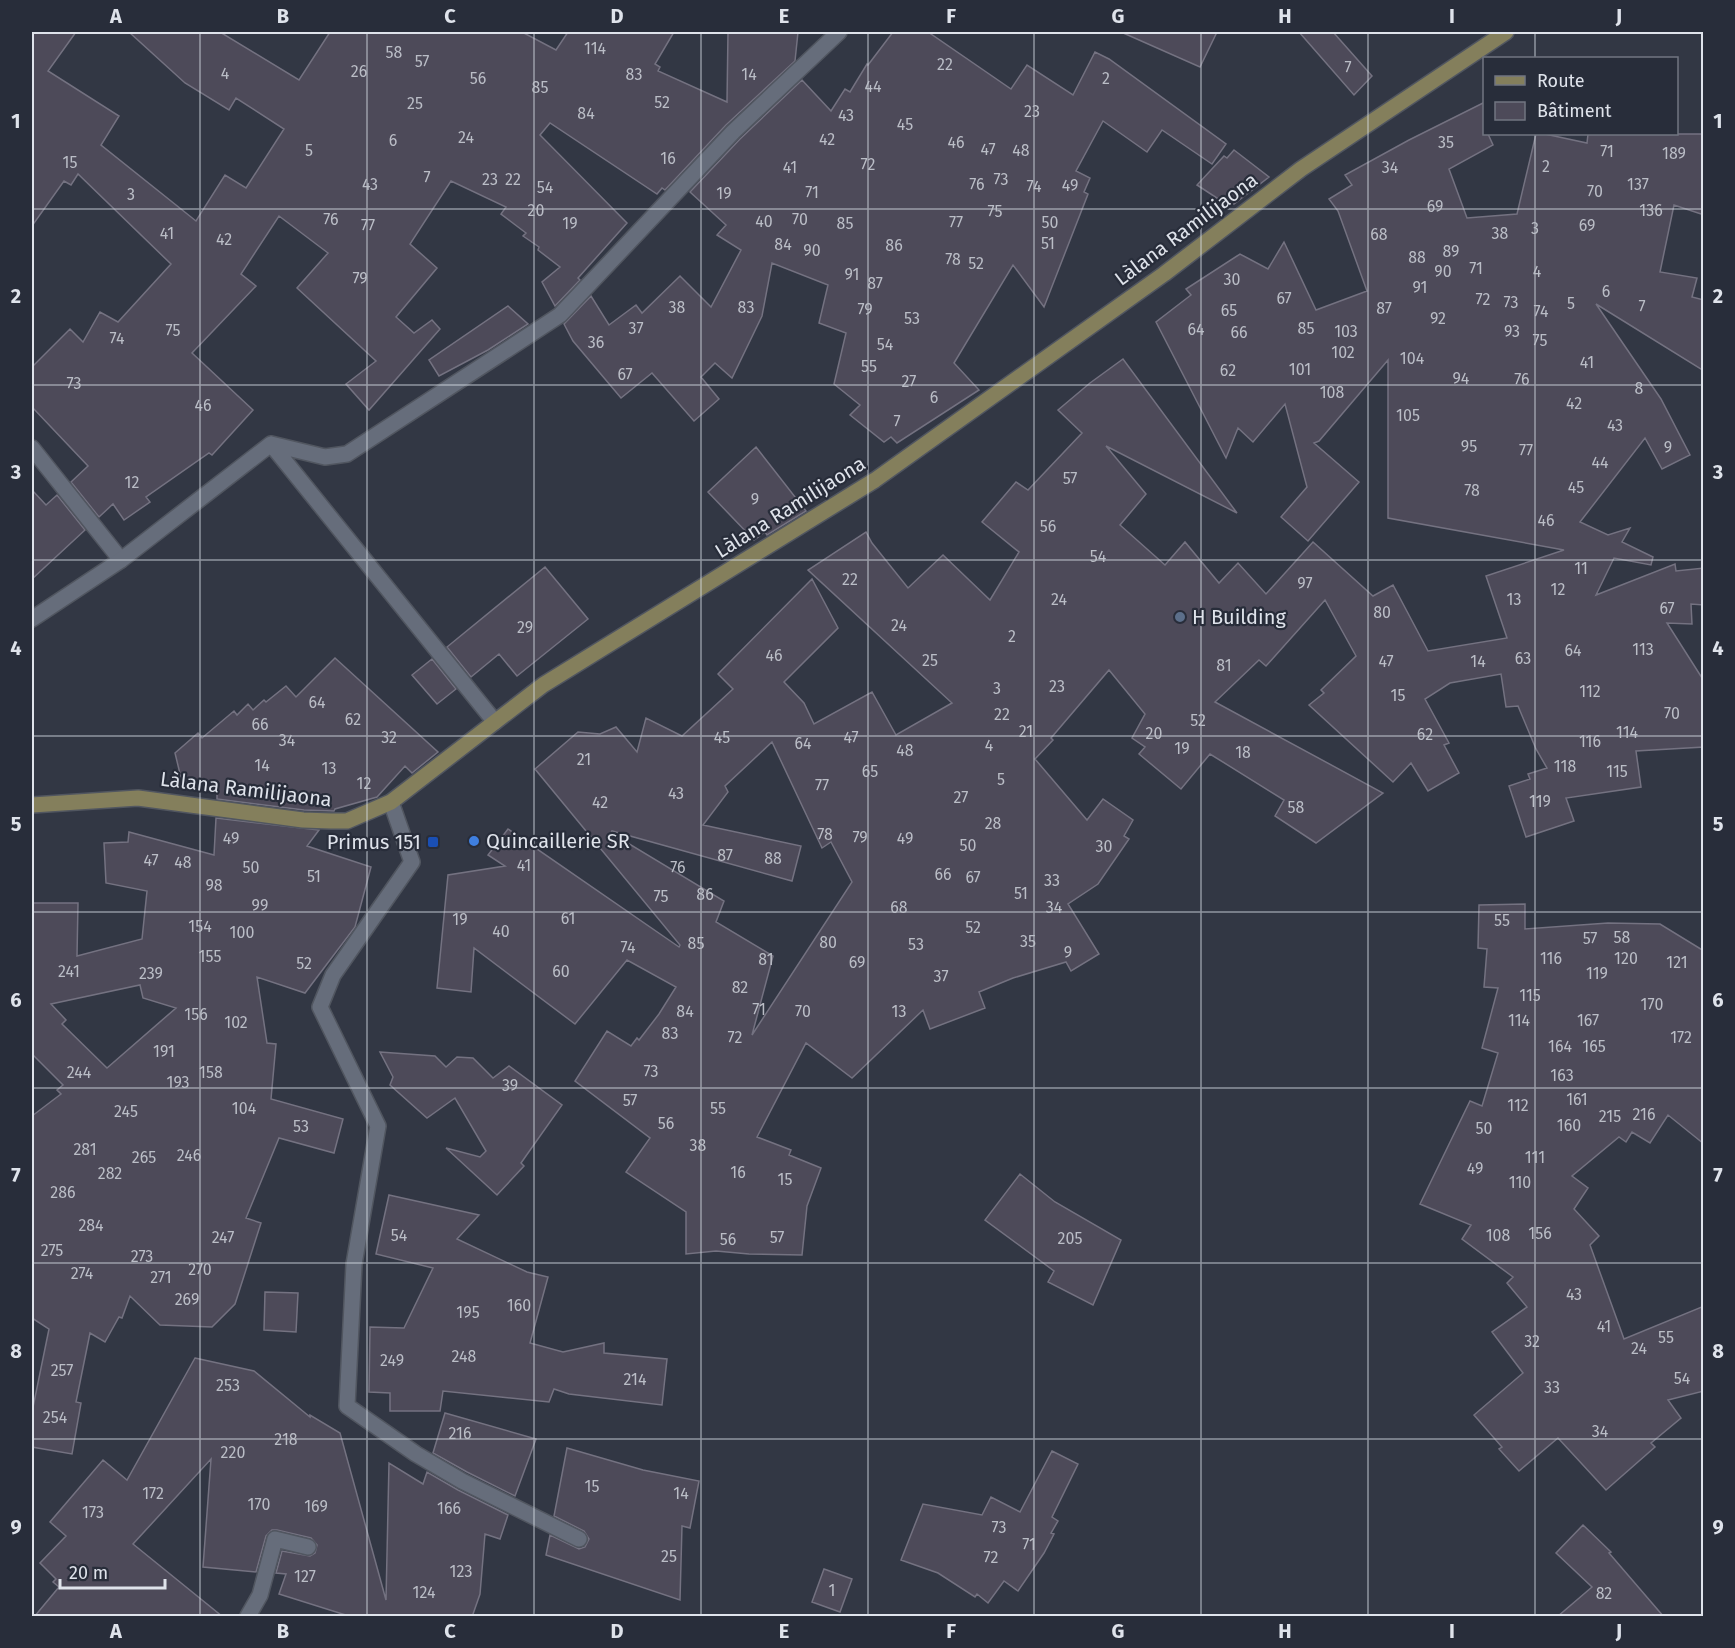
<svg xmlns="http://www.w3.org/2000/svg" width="1735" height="1648" font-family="'Fira Sans',sans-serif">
  <rect width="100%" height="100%" fill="#323744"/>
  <!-- building -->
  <path fill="#4d4a59" stroke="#747281" stroke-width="1.5" fill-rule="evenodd" d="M32,32H76L48,71L119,116L101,145L196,221L225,175L246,188L284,129L236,98L229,110L185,83L129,32H220L299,80L330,32H522L556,50L568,32H674L655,64L660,67L658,71L727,102L728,32H798L795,61L726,125L665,190L662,188L657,194L550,123L540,135L627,223L578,278L580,280L555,306L542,282L560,267L538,250L539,247L523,236L526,233L501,214L506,207L451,181L410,244L437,268L396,317L414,333L432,320L440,329L369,410L346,384L376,361L297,288L328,253L279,216L241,274L256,286L192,353L253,410L212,455L209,453L146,497L150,502L124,520L113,504L99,517L71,482L88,466L32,407V367L70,329L83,342L100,312L118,322L171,264L78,174L71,185L64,181L32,226Z
    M893,32H928L1011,89L1027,65L1073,95L1095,52L1109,59L1226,144L1212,164L1162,130L1147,152L1103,121L1076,171L1090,178L1084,192L1088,194L1044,307L1013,265L954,363L979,390L897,443L891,437L884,442L850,415L860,405L834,384L846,333L819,323L828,285L772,263L762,316L732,378L715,363L701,377L719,399L694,421L652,373L621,398L573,341L564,324L591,296L609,325L636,305L642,313L680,276L711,307L741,250L717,235L726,225L690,192L740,139L802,80L831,111L845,89L850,92L867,64L868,65Z
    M1121,32H1217L1200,67Z
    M1299,32H1333L1372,76L1354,95Z
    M1485,102V134H1488L1493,145L1449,169L1467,218L1517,214L1536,134H1545L1587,143L1588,134H1704V215L1674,205L1660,272L1697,278L1692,297L1704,300V371L1596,304L1661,399L1690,455L1662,469L1645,438L1580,522L1608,535L1630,528L1622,542L1653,557L1651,565L1614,558L1596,595L1675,564L1676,571L1704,568V605L1691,604L1692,624L1667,623L1704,681V747L1636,751L1641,787L1566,798L1574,821L1526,837L1509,786L1530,779L1528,774L1547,768L1536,749L1518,706L1506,707L1501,674L1450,683L1425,699L1449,743L1444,745L1459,773L1428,791L1411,763L1393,782L1309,705L1324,693L1321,690L1356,656L1325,600L1266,666L1259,660L1215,702L1383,793L1316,843L1275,816L1284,800L1210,754L1181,789L1139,754L1145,747L1132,738L1145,714L1109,670L1051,738L1053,740L1035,759L1087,820L1103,799L1133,820L1124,836L1129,839L1098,884L1068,904L1099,954L1071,971L1066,962L1013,978L979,992L985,1008L930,1029L923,1010L852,1078L806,1043L757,1137L791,1150L789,1155L821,1168L807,1206L802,1255L749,1254L716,1251L686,1254V1212L626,1172L650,1138L575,1081L607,1031L631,1046L637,1038L639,1040L659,1014L676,987L627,960L575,1024L474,948L471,992L437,988L448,875L505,866L488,855L508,829L679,947L680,945L535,769L578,732L600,734L616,727L637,752L646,718L682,736L733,689L718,674L812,579L838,628L784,682L804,703L814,724L872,692L896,735L952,703L808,570L866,532L872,543L908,588L943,555L990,600L1019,552L982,522L1016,482L1028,490L1082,433L1058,410L1090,383L1123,359L1237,513L1106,446L1146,494L1120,525L1165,565L1185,542L1219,583L1238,563L1266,594L1313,542L1373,596L1393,585L1428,651L1507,638L1486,576L1564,550L1388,518V360L1319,441L1314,443L1359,482L1308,541L1281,517L1307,487L1285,404L1253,442L1238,428L1226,458L1156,322L1191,295L1186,289L1240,254L1268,269L1284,242L1316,310L1367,291L1338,211L1329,199L1352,185L1345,175L1409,140ZM772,742L822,848L831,842L852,882L752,1035L773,956L716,922L724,901L611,833L612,831L792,881L801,846L703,825L728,792L725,786Z
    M1234,150L1269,177L1234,204H1226L1197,185L1224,156L1227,158Z
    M508,306L528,324L488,350L439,376L429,360Z
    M756,447L806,511L767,535L765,532L754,540L708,492Z
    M32,490L46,505L57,495L85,530L32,579Z
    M545,567L588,619L517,676L499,654L471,677L447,647Z
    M335,658L438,752L412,773L405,766L377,797L335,809L334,811L304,810L217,799V787L182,782L175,753L198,733L202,738L234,711L237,715L248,704L253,710L264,700L266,702L286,686L296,697Z
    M432,659L456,689L437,704L412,675Z
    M216,818L319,830L307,846L371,867L355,927L305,993L257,977L267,1043L276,1044L271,1099L343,1119L334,1153L279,1138L246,1218L261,1223L235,1304L212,1327L160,1325L130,1296L122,1318L119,1317L105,1342L90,1333L76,1402L81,1403L72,1454L32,1447V1412L49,1329L32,1318V1116L61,1094L57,1090L63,1085L32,1054V903H78L77,956L142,939L147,891L106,883L104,843L128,842L129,832L214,855ZM140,985L143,998L176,1008L107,1068L62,1024L66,1020L51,1004Z
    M1525,904V929L1608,923L1660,924L1704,951V1144L1668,1115L1650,1143L1632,1132L1626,1142L1619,1137L1572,1176L1588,1188L1574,1209L1599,1236L1590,1245L1624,1339L1704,1306V1391L1668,1400L1681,1418L1651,1443L1655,1447L1606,1490L1558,1438L1519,1471L1499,1449L1502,1447L1474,1415L1523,1373L1492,1332L1527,1307L1507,1283L1513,1277L1462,1239L1471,1225L1420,1204L1470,1101L1482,1106L1498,1053L1482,1048L1498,988L1484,987L1487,949L1478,948L1479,905Z
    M380,1052L435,1056L446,1067L457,1057L473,1058L493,1078L509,1066L562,1105L521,1163L524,1166L497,1195L446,1148L480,1157L486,1151L455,1098L427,1118L390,1085L393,1077Z
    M1020,1174L1055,1202L1121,1240L1093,1305L1048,1282L1054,1271L985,1220Z
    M389,1195L479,1215L457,1239L527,1272L548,1277L530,1343L563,1352L604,1343V1353L667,1359L662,1405L569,1394L554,1389L549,1402L443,1391L440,1411H390V1393L369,1392L370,1327L404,1328L433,1268L376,1254Z
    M265,1292L298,1293L296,1332L264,1330Z
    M195,1358L254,1371L310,1417V1415L340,1433L386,1600L389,1463L423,1484L427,1472L458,1490L508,1515L500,1539L485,1534L480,1594L472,1617H352L279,1594L286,1574L276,1573L282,1551L310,1556L315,1553L317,1545L311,1538L277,1530H272L266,1536L256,1572L203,1567L211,1459L133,1544L223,1617H34L59,1587L53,1582L56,1579L40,1563L66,1536L50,1522L103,1460L127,1480Z
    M445,1413L536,1439L515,1496L467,1472L433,1453Z
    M567,1448L643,1470L699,1481L690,1528L682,1526L680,1600L546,1555L550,1535L579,1549L585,1547L589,1539L584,1531L554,1516Z
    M1052,1451L1078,1464L1052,1517L1058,1521L1051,1533L1054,1534L1044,1553L1018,1591L1004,1581L988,1603L977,1594L975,1597L938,1573L901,1560L923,1504L982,1515L991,1497L1020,1512Z
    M1583,1525L1611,1552L1609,1553L1664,1617H1557L1592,1587L1556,1553Z
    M824,1569L852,1579L840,1612L812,1602Z"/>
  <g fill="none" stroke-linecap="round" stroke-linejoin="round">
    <defs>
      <path id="lane" d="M32,448L121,560
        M248,1616L260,1595L275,1539L308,1547"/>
      <path id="street" d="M271,444L495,722
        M32,619L121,560L271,444L325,457L347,454L560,315L733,132L839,32
        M391,802L412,862L333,975L320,1007L378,1126L354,1264L347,1406L416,1454L462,1481L579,1539"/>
      <path id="secondary" d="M32,805L138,798L303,820L331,821H347L391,802L543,685L875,480L1164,274L1301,169L1506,32"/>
    </defs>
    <!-- lane casing -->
    <use href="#lane" stroke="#515660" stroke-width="18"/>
    <!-- street casing -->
    <use href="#street" stroke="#515660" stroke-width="18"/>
    <!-- secondary casing -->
    <use href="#secondary" stroke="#515660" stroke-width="18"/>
    <!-- lane -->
    <use href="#lane" stroke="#666d7b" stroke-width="15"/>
    <!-- street -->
    <use href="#street" stroke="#666d7b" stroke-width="15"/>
    <!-- secondary -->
    <use href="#secondary" stroke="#847f5c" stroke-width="15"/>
  </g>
  <!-- grid -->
  <path fill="none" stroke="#dfe3eb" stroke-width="1.5" stroke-opacity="0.55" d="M200,32V1616M367,32V1616M534,32V1616M701,32V1616M868,32V1616M1034,32V1616M1201,32V1616M1368,32V1616M1535,32V58M1535,134V1616M32,209H1704M32,385H1704M32,560H1704M32,736H1704M32,912H1704M32,1088H1704M32,1263H1704M32,1439H1704"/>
  <!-- markers -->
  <circle fill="#5c6f8a" stroke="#282d3a" stroke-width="2" cx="1180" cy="617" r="6"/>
  <circle fill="#3f7fe0" stroke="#282d3a" stroke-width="2" cx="474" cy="841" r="6"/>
  <rect fill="#1a4fb4" stroke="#282d3a" stroke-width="2" x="427" y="836" width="12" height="12" rx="3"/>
  <g text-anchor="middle" stroke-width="4.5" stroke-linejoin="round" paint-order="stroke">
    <!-- number labels -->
    <g font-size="16" fill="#babdc6">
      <text x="595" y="54">114</text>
      <text x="394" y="58">58</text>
      <text x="422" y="67">57</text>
      <text x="945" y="70">22</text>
      <text x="1348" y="73">7</text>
      <text x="359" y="77">26</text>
      <text x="225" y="79">4</text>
      <text x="634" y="80">83</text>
      <text x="749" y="80">14</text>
      <text x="478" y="84">56</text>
      <text x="1106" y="84">2</text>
      <text x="873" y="92">44</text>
      <text x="540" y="93">85</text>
      <text x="662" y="108">52</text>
      <text x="415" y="109">25</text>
      <text x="1032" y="117">23</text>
      <text x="586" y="119">84</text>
      <text x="846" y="121">43</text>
      <text x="905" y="130">45</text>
      <text x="466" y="143">24</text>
      <text x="827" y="145">42</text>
      <text x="393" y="146">6</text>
      <text x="956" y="148">46</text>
      <text x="1446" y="148">35</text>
      <text x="988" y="155">47</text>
      <text x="309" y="156">5</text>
      <text x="1021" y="156">48</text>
      <text x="1607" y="157">71</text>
      <text x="1674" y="159">189</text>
      <text x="668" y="164">16</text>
      <text x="70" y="168">15</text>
      <text x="868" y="170">72</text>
      <text x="1546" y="172">2</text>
      <text x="790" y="173">41</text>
      <text x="1390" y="173">34</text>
      <text x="427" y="183">7</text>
      <text x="490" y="185">23</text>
      <text x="513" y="185">22</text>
      <text x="1001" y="185">73</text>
      <text x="370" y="190">43</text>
      <text x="977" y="190">76</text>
      <text x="1638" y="190">137</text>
      <text x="1070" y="191">49</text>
      <text x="1034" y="192">74</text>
      <text x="545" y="193">54</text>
      <text x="1595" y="197">70</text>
      <text x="812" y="198">71</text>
      <text x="724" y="199">19</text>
      <text x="131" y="200">3</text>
      <text x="1435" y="212">69</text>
      <text x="536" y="216">20</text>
      <text x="1651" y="216">136</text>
      <text x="995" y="217">75</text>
      <text x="331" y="225">76</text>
      <text x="800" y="225">70</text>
      <text x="764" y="227">40</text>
      <text x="956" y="228">77</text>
      <text x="1050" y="228">50</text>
      <text x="570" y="229">19</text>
      <text x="845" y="229">85</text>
      <text x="368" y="231">77</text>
      <text x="1587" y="231">69</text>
      <text x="1535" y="234">3</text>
      <text x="167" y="239">41</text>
      <text x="1500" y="239">38</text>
      <text x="1379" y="240">68</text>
      <text x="224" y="245">42</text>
      <text x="1048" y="249">51</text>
      <text x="783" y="250">84</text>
      <text x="894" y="251">86</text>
      <text x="812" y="256">90</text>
      <text x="1451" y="257">89</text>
      <text x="1417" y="263">88</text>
      <text x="953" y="265">78</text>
      <text x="976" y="269">52</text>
      <text x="1476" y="274">71</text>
      <text x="1443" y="277">90</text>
      <text x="1537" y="277">4</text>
      <text x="852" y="280">91</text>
      <text x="360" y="284">79</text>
      <text x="1232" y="285">30</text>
      <text x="875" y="289">87</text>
      <text x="1420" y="293">91</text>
      <text x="1606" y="297">6</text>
      <text x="1284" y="304">67</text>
      <text x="1483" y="305">72</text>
      <text x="1511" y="308">73</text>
      <text x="1571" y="309">5</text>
      <text x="1642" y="312">7</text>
      <text x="677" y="313">38</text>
      <text x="746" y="313">83</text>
      <text x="1384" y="314">87</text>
      <text x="865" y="315">79</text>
      <text x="1229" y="316">65</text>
      <text x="1541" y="317">74</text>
      <text x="912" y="324">53</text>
      <text x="1438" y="324">92</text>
      <text x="636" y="334">37</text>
      <text x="1306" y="334">85</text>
      <text x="1196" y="335">64</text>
      <text x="173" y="336">75</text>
      <text x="1346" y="337">103</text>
      <text x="1512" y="337">93</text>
      <text x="1239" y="338">66</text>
      <text x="117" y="344">74</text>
      <text x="1540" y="346">75</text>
      <text x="596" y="348">36</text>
      <text x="885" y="350">54</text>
      <text x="1343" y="358">102</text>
      <text x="1412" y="364">104</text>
      <text x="1587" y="368">41</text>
      <text x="869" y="372">55</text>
      <text x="1300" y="375">101</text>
      <text x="1228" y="376">62</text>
      <text x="625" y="380">67</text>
      <text x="1461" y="384">94</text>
      <text x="1522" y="385">76</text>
      <text x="909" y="387">27</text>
      <text x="74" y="389">73</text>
      <text x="1639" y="394">8</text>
      <text x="1332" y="398">108</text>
      <text x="934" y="403">6</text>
      <text x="1574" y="409">42</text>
      <text x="203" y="411">46</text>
      <text x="1408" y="421">105</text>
      <text x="897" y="427">7</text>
      <text x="1615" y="431">43</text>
      <text x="1469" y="452">95</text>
      <text x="1668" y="453">9</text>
      <text x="1526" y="456">77</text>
      <text x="1600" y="468">44</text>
      <text x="1070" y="484">57</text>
      <text x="132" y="488">12</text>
      <text x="1576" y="493">45</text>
      <text x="1472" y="496">78</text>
      <text x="755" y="505">9</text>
      <text x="1546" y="526">46</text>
      <text x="1048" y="532">56</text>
      <text x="1098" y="562">54</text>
      <text x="1581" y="574">11</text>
      <text x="850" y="585">22</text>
      <text x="1305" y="589">97</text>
      <text x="1558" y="595">12</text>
      <text x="1059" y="605">24</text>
      <text x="1514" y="605">13</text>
      <text x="1667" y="614">67</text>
      <text x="1382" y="618">80</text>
      <text x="899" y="631">24</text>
      <text x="525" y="633">29</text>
      <text x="1012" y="642">2</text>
      <text x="1643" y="655">113</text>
      <text x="1573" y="656">64</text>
      <text x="774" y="661">46</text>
      <text x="1523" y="664">63</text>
      <text x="930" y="666">25</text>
      <text x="1386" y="667">47</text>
      <text x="1478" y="667">14</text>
      <text x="1224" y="671">81</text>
      <text x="1057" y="692">23</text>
      <text x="997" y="694">3</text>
      <text x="1590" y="697">112</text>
      <text x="1398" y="701">15</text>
      <text x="317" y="708">64</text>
      <text x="1672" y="719">70</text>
      <text x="1002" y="720">22</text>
      <text x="353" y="725">62</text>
      <text x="1198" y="726">52</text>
      <text x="260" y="730">66</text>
      <text x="1026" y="737">21</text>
      <text x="1627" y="738">114</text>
      <text x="1154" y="739">20</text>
      <text x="1425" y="740">62</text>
      <text x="389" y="743">32</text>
      <text x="722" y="743">45</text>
      <text x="851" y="743">47</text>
      <text x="287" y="746">34</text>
      <text x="1590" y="747">116</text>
      <text x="803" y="749">64</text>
      <text x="989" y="751">4</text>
      <text x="1182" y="754">19</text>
      <text x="905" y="756">48</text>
      <text x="1243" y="758">18</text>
      <text x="584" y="765">21</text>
      <text x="262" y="771">14</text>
      <text x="1565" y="772">118</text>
      <text x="329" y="774">13</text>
      <text x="870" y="777">65</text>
      <text x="1617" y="777">115</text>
      <text x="1001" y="785">5</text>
      <text x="364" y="789">12</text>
      <text x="822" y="791">77</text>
      <text x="676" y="799">43</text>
      <text x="961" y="803">27</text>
      <text x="1540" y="807">119</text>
      <text x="600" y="808">42</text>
      <text x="1296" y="813">58</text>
      <text x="993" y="829">28</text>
      <text x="825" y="840">78</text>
      <text x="860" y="843">79</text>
      <text x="231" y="844">49</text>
      <text x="905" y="844">49</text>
      <text x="968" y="851">50</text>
      <text x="1104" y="852">30</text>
      <text x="725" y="861">87</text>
      <text x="773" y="864">88</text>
      <text x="151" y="866">47</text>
      <text x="183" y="868">48</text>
      <text x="524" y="871">41</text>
      <text x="251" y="873">50</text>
      <text x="678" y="873">76</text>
      <text x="943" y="880">66</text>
      <text x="314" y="882">51</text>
      <text x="973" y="883">67</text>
      <text x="1052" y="886">33</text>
      <text x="214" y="891">98</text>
      <text x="1021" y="899">51</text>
      <text x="705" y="900">86</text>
      <text x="661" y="902">75</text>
      <text x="260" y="911">99</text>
      <text x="899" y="913">68</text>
      <text x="1054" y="913">34</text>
      <text x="568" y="924">61</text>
      <text x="460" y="925">19</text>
      <text x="1502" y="926">55</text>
      <text x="200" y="932">154</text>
      <text x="973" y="933">52</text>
      <text x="501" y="937">40</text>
      <text x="242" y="938">100</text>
      <text x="1622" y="943">58</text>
      <text x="1590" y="944">57</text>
      <text x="1028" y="947">35</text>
      <text x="828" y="948">80</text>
      <text x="696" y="949">85</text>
      <text x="916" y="950">53</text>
      <text x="628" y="953">74</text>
      <text x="1068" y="958">9</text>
      <text x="210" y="962">155</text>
      <text x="1551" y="964">116</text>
      <text x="1626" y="964">120</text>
      <text x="766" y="965">81</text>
      <text x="857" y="968">69</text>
      <text x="1677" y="968">121</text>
      <text x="304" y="969">52</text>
      <text x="69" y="977">241</text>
      <text x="561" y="977">60</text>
      <text x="151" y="979">239</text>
      <text x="1597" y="979">119</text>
      <text x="941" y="982">37</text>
      <text x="740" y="993">82</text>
      <text x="1530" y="1001">115</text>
      <text x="1652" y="1010">170</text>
      <text x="759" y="1015">71</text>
      <text x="685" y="1017">84</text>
      <text x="803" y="1017">70</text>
      <text x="899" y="1017">13</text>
      <text x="196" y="1020">156</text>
      <text x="1519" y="1026">114</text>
      <text x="1588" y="1026">167</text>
      <text x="236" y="1028">102</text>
      <text x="670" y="1039">83</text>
      <text x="735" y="1043">72</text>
      <text x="1681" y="1043">172</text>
      <text x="1560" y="1052">164</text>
      <text x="1594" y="1052">165</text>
      <text x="164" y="1057">191</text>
      <text x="651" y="1077">73</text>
      <text x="79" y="1078">244</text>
      <text x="211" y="1078">158</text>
      <text x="1562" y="1081">163</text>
      <text x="178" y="1088">193</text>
      <text x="510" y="1091">39</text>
      <text x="1577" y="1105">161</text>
      <text x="630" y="1106">57</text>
      <text x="1518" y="1111">112</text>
      <text x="244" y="1114">104</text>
      <text x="718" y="1114">55</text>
      <text x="126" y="1117">245</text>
      <text x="1644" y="1120">216</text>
      <text x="1610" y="1122">215</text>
      <text x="666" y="1129">56</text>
      <text x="1569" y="1131">160</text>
      <text x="301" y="1132">53</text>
      <text x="1484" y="1134">50</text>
      <text x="698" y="1151">38</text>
      <text x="85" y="1155">281</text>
      <text x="189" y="1161">246</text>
      <text x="144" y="1163">265</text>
      <text x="1535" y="1163">111</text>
      <text x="1475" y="1174">49</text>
      <text x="738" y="1178">16</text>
      <text x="110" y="1179">282</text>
      <text x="785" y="1185">15</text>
      <text x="1520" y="1188">110</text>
      <text x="63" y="1198">286</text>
      <text x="91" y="1231">284</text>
      <text x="1540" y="1239">156</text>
      <text x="399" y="1241">54</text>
      <text x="1498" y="1241">108</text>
      <text x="223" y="1243">247</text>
      <text x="777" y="1243">57</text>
      <text x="1070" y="1244">205</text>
      <text x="728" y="1245">56</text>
      <text x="52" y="1256">275</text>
      <text x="142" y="1262">273</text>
      <text x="200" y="1275">270</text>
      <text x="82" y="1279">274</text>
      <text x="161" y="1283">271</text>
      <text x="1574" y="1300">43</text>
      <text x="187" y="1305">269</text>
      <text x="519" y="1311">160</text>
      <text x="468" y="1318">195</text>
      <text x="1604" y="1332">41</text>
      <text x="1666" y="1343">55</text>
      <text x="1532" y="1347">32</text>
      <text x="1639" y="1354">24</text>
      <text x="464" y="1362">248</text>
      <text x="392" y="1366">249</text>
      <text x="62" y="1376">257</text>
      <text x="1682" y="1384">54</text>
      <text x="635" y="1385">214</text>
      <text x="228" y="1391">253</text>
      <text x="1552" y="1393">33</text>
      <text x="55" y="1423">254</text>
      <text x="1600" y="1437">34</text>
      <text x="460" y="1439">216</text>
      <text x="286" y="1445">218</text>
      <text x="233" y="1458">220</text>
      <text x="592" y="1492">15</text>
      <text x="153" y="1499">172</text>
      <text x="681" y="1499">14</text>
      <text x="259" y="1510">170</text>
      <text x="316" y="1512">169</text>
      <text x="449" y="1514">166</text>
      <text x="93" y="1518">173</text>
      <text x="999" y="1533">73</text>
      <text x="1029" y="1550">71</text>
      <text x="669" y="1562">25</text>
      <text x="991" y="1563">72</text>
      <text x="461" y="1577">123</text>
      <text x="305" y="1582">127</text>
      <text x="832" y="1596">1</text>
      <text x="424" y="1598">124</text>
      <text x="1604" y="1599">82</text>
    </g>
    <!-- street labels -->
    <g font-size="20" fill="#dfe3eb" stroke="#282d3a">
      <text transform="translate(1186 229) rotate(-37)" y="7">Làlana Ramilijaona</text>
      <text transform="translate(790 507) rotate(-32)" y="7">Làlana Ramilijaona</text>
      <text transform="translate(246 789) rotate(7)" y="7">Làlana Ramilijaona</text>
    </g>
    <!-- poi labels -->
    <g font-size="20" fill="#dfe3eb" stroke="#282d3a" text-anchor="start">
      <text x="1192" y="624">H Building</text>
      <text x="486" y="848">Quincaillerie SR</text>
      <text x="421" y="849" text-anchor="end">Primus 151</text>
    </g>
  </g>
  <!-- border -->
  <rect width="1735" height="1648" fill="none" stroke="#282d3a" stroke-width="66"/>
  <!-- legend -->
  <rect x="1483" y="57" width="195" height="78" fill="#282d3a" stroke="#717681" stroke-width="1.5"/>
  <rect x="1495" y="76" width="30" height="9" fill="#847f5c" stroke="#717681" stroke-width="1.5"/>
  <text x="1537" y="87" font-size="18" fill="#dfe3eb">Route</text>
  <rect x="1495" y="102" width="30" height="18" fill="#4d4a59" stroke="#717681" stroke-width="1.5"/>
  <text x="1537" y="117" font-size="18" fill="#dfe3eb">Bâtiment</text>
  <!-- scale -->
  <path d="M60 1579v9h105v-9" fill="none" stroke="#dfe3eb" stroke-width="3"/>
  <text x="69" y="1579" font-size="18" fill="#dfe3eb" stroke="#282d3a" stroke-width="4.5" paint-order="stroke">20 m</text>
  <rect x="33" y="33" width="1669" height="1582" fill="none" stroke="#dfe3eb" stroke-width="2"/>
  <g font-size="20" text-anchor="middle" font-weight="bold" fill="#dfe3eb">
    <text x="116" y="23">A</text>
    <text x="283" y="23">B</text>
    <text x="450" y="23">C</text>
    <text x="617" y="23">D</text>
    <text x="784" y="23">E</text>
    <text x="951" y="23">F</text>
    <text x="1118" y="23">G</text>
    <text x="1285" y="23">H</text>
    <text x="1452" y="23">I</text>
    <text x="1619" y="23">J</text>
    <text x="16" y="128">1</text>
    <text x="1718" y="128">1</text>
    <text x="16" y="303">2</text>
    <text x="1718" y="303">2</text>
    <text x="16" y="479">3</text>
    <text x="1718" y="479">3</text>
    <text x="16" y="655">4</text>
    <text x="1718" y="655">4</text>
    <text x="16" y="831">5</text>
    <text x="1718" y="831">5</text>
    <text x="16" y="1007">6</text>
    <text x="1718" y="1007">6</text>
    <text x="16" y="1182">7</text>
    <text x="1718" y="1182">7</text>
    <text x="16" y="1358">8</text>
    <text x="1718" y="1358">8</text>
    <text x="16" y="1534">9</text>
    <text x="1718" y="1534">9</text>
    <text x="116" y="1638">A</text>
    <text x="283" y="1638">B</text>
    <text x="450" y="1638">C</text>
    <text x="617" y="1638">D</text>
    <text x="784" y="1638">E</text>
    <text x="951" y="1638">F</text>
    <text x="1118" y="1638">G</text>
    <text x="1285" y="1638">H</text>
    <text x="1452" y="1638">I</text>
    <text x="1619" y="1638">J</text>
  </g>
</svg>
